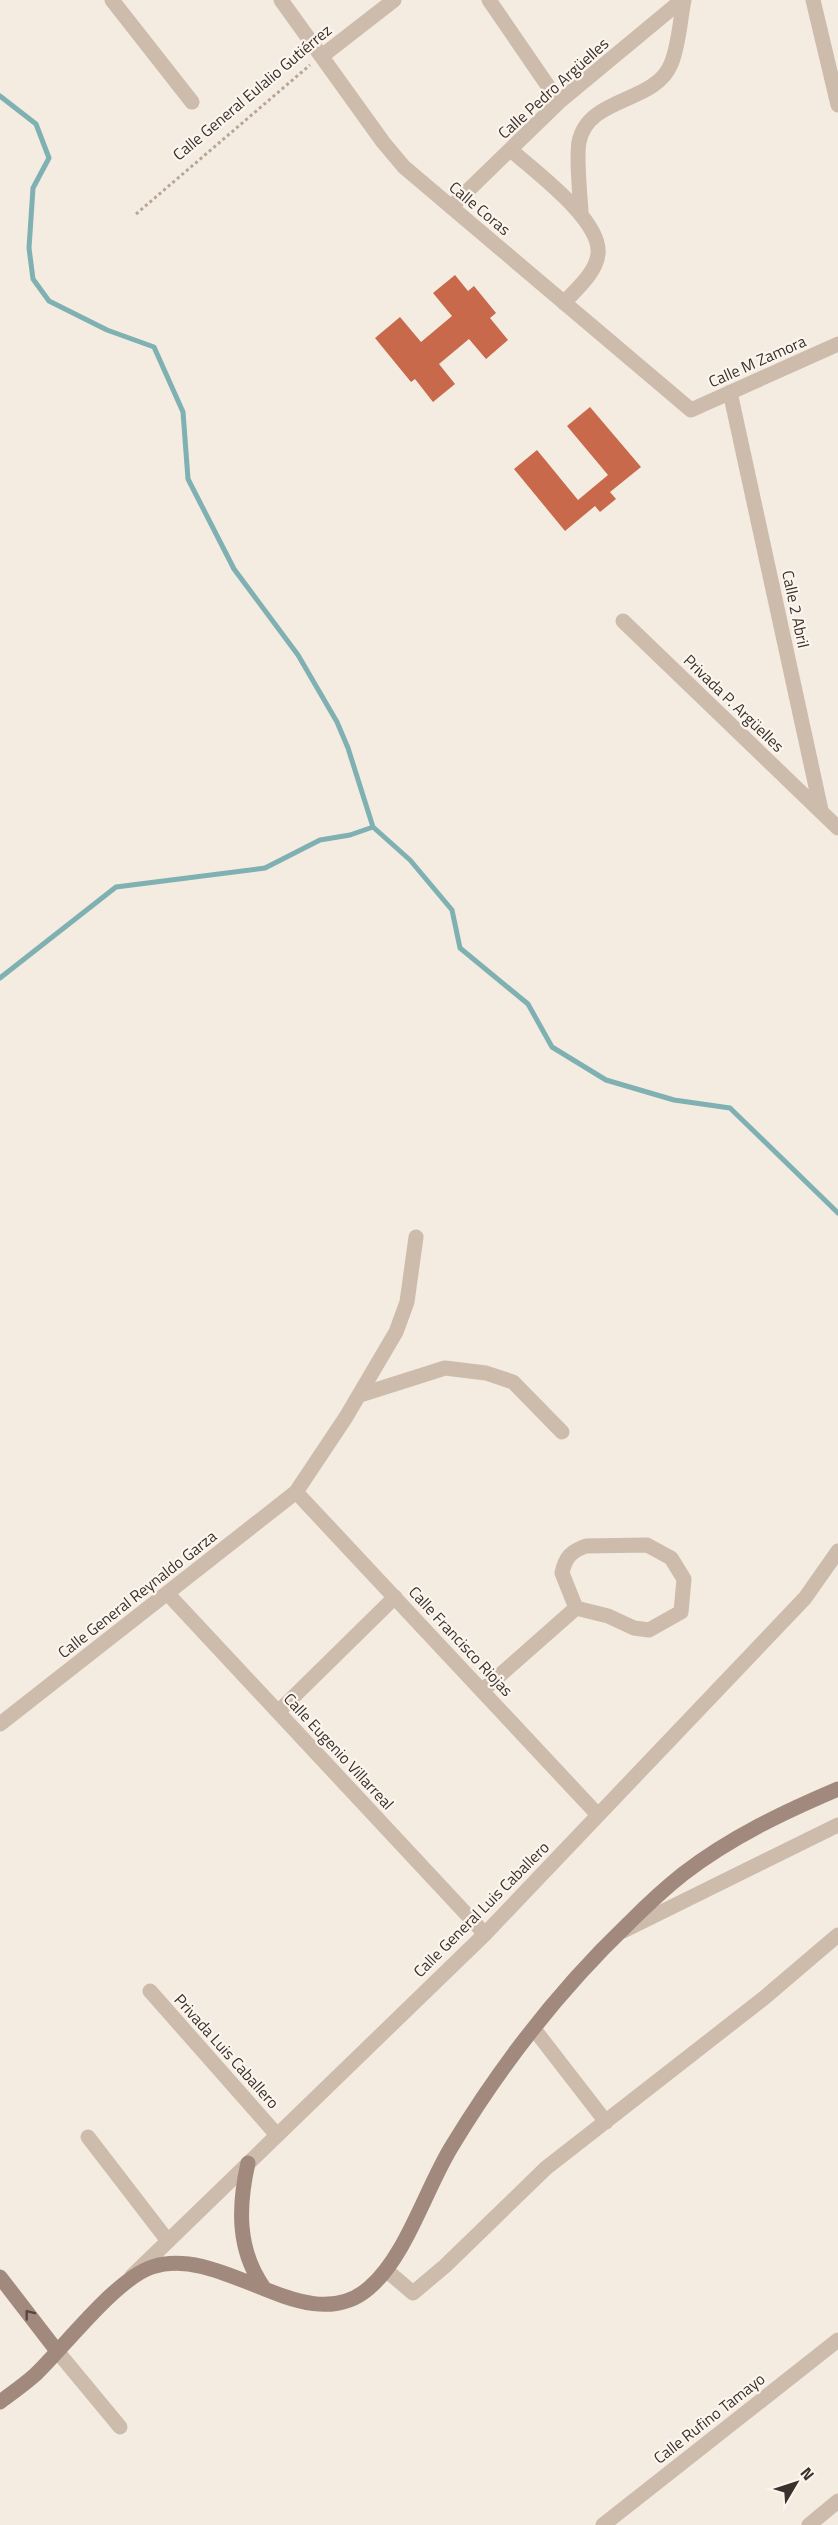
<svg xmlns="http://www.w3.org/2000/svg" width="838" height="2525" font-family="'Titillium Web',sans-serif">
  <rect width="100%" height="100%" fill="#f4ebe1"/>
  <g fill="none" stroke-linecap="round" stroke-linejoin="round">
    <!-- stream -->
    <path stroke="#7fb0b2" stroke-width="5" d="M0,96L36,124L49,158L33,188L29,248L33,279L49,301L107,330L154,347L183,412L188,479L234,569L298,655L337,722L348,748L373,827
      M0,978L116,887L265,868L320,840L350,835L373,827L410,860L452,910L460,948L528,1004L552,1047L606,1080L674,1100L730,1108L838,1213"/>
  </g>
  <!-- building -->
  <path fill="#c8694b" d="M455,275L468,291L474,286L496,313L490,318L508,340L486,359L469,339L439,364L455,384L433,402L415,379L411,382L375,338L400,317L421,342L452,316L433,293Z
    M590,407L641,467L610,492L616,499L600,512L595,506L565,531L514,469L537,450L578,500L608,475L567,426Z"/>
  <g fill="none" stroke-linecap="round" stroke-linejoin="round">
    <!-- path -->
    <path stroke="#b9a596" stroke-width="3" stroke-dasharray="3 3" stroke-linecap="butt" d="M136,214L310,65"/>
    <!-- minor -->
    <path stroke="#cdbbac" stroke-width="15" d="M112,0L192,102
      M281,0L383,142L404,167L691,410L838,344
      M489,0L559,102
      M813,0L838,105
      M322,56L394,0
      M511,150C534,171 602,220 598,254C596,273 576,289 564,303
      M451,207L559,102L682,0
      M581,212C580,195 576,157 579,142C588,96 655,104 671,64C679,45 680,20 684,0
      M730,392L821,810
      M623,621L838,828
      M360,1395L445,1368L486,1373L513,1382L562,1432
      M296,1492L598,1815
      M167,1593L485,1934
      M483,1690L576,1608L608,1616L634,1628L649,1630L681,1612L684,1579L671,1558L647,1545L586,1546C571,1551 565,1558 562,1573L576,1608
      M278,1712L395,1597
      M0,1724L296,1492L346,1417L396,1332L407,1302L416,1237
      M623,1931L838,1825
      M150,1991L277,2135
      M534,2029L606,2122
      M88,2137L168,2241
      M386,2270L413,2293L445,2266L546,2168L764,1998L838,1935
      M57,2351L120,2427
      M603,2525L838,2340
      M809,2525L838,2501"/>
    <!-- tertiary -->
    <path stroke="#cdbbac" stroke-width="15" d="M132,2276L485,1934L805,1598L838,1551"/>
    <!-- secondary -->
    <path stroke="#a18a7d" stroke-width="15" d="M248,2163C238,2207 237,2250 264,2288
      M0,2277L57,2351
      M0,2402C12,2393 25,2384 36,2374C66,2345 116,2279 152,2267C223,2243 307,2342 369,2288C406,2257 426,2188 452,2146C501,2065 560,1989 629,1923C646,1906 664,1889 683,1874C731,1837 784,1812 838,1789"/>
  </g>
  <!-- one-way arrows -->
  <defs><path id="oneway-chevron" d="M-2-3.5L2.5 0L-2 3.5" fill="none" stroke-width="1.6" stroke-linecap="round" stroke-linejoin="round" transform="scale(1.5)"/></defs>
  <use stroke="#544640" href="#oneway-chevron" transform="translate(29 2314) rotate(-128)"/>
  <g text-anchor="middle" stroke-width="4.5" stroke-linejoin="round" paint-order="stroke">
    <!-- street labels -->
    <g font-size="16" fill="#3b302b" stroke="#fbf5ee">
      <text transform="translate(553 88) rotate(-42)" y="6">Calle Pedro Argüelles</text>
      <text transform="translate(252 92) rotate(-40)" y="6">Calle General Eulalio Gutiérrez</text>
      <text transform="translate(480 208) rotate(40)" y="6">Calle Coras</text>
      <text transform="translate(757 361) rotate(-24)" y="6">Calle M Zamora</text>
      <text transform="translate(796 609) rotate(78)" y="6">Calle 2 Abril</text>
      <text transform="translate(734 703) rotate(44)" y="6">Privada P. Argüelles</text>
      <text transform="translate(137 1594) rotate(-38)" y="6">Calle General Reynaldo Garza</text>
      <text transform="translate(461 1641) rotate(47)" y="6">Calle Francisco Riojas</text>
      <text transform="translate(339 1751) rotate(47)" y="6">Calle Eugenio Villarreal</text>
      <text transform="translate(481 1909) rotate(-45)" y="6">Calle General Luis Caballero</text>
      <text transform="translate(227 2051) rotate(48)" y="6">Privada Luis Caballero</text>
      <text transform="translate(709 2418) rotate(-38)" y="6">Calle Rufino Tamayo</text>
    </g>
  </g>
  <!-- north arrow -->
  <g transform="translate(796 2483) rotate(51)" stroke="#fbf5ee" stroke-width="4.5" paint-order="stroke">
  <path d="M0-4.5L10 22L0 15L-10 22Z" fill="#3b302b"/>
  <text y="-9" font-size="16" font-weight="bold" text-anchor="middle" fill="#3b302b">N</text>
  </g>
</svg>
